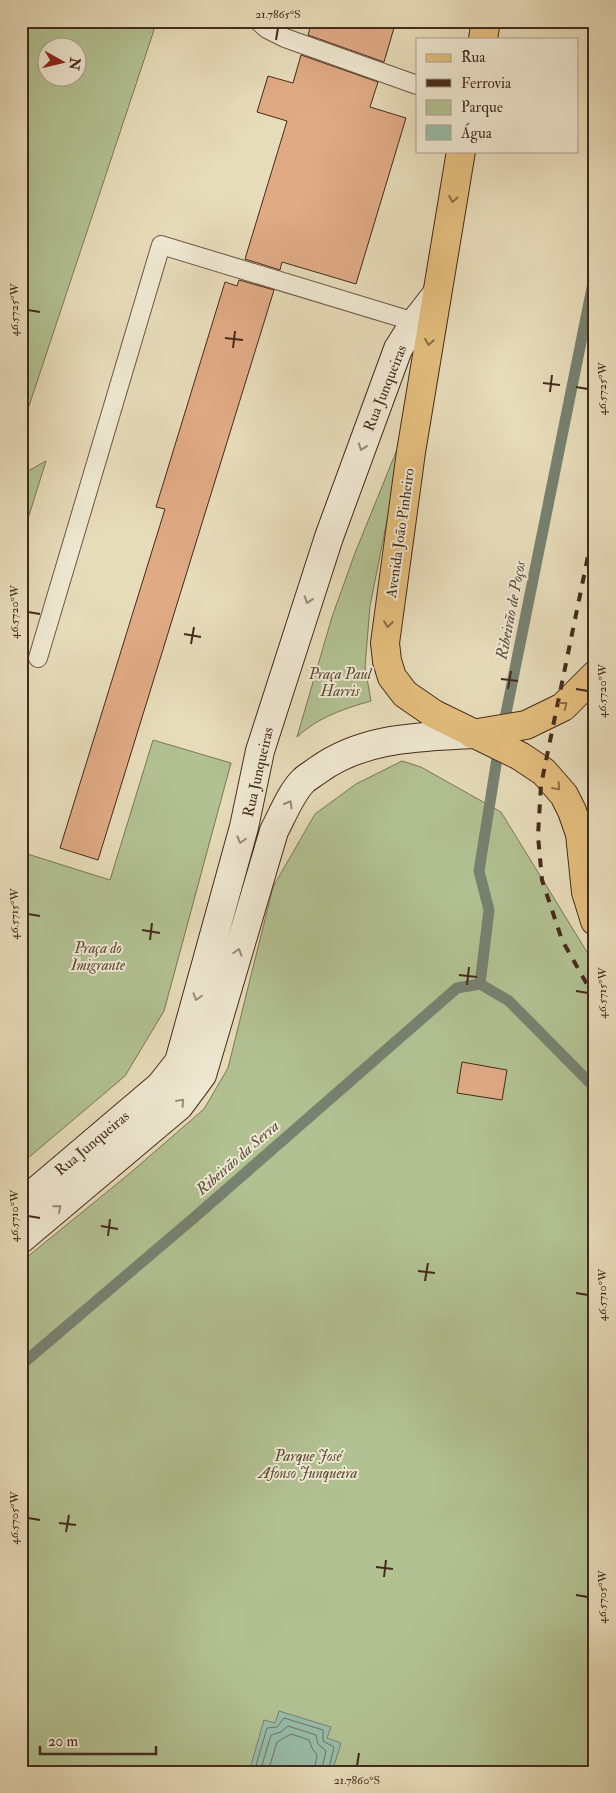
<svg xmlns="http://www.w3.org/2000/svg" width="616" height="1793" font-family="'IM FELL Double Pica',serif">
  <rect width="100%" height="100%" fill="#e7dcba"/>
  <filter id="stains"><feTurbulence type="fractalNoise" baseFrequency=".004" numOctaves="4"/><feColorMatrix values="0 0 0 0 .2 0 0 0 0 .09 0 0 0 0 .02 0 0 0 .5 -.17"/></filter>
  <radialGradient id="worn" r=".72"><stop offset=".6" stop-color="#630" stop-opacity="0"/><stop offset="1" stop-color="#630" stop-opacity=".3"/></radialGradient>
  <!-- green -->
  <path fill="#b2c192" stroke="#7c7656" fill-rule="evenodd" d="M21,21H157L21,430ZM48,48H78V78H48Z
    M405,430L370,606L365,667L371,701C343,709 319,717 297,737L332,617L355,553Z
    M46,461L21,541V475Z
    M153,740L231,763L164,1011L125,1076L21,1164V852L110,880Z
    M402,761L421,767L501,812L595,965V1772H21V1262L129,1174L204,1109L228,1068L273,887L315,814L356,784Z"/>
  <!-- water -->
  <path fill="#98bcaa" stroke="#778271" d="M279,1711L331,1727L327,1738L341,1743L332,1772H249L264,1720L275,1723Z"/>
  <g fill="none" stroke-linecap="round" stroke-linejoin="round">
    <!-- shore -->
    <path stroke="#6e7362" stroke-width="1" d="M254,1772L267,1728L277,1727L284,1718L323,1730V1741L334,1747L328,1772
      M260,1772L271,1735L281,1732L288,1726L316,1735L318,1744L326,1751L321,1772
      M268,1772L277,1742L291,1734L309,1740L312,1748L317,1755L314,1772"/>
    <!-- stream -->
    <path stroke="#778271" stroke-width="11" d="M503,728L595,273
      M480,984L489,910L479,871L499,746
      M480,984L509,1001L595,1088
      M21,1365L196,1216L457,988L480,984"/>
  </g>
  <!-- building -->
  <path fill="#e0aa84" stroke="#452a1b" d="M312,21H396L384,62L308,35Z
    M301,55L378,82L370,107L406,118L356,284L282,262L280,270L245,259L287,121L257,112L268,76L293,83Z
    M239,280L274,290L98,860L60,848L165,509L156,507L225,282L237,286Z
    M462,1062L507,1070L502,1100L457,1093Z"/>
  <g fill="none" stroke-linecap="round" stroke-linejoin="round">
    <defs>
      <path id="lane" d="M258,21L267,29L285,38L417,85
        M38,658L161,245L415,322"/>
      <path id="secondary" d="M21,1204L160,1086L179,1062L244,827L260,751L329,537L398,349L415,322L437,294
        M21,1239L179,1106L202,1075L274,831C282,816 291,793 303,781C307,777 313,774 318,770C364,737 419,737 472,734"/>
      <path id="primary" d="M483,39L486,21
        M461,151L411,452L385,643L387,661L392,677L405,694L434,714L520,756L544,772L564,795L572,811L580,834L586,892L595,921
        M472,734L526,725L563,707L595,675"/>
    </defs>
    <!-- lane casing -->
    <use href="#lane" stroke="#6e5643" stroke-width="20"/>
    <!-- secondary casing -->
    <use href="#secondary" stroke="#452a1b" stroke-width="30"/>
    <!-- primary casing -->
    <use href="#primary" stroke="#452a1b" stroke-width="30"/>
    <!-- lane -->
    <use href="#lane" stroke="#efe8d2" stroke-width="18"/>
    <!-- secondary -->
    <use href="#secondary" stroke="#efe8d2" stroke-width="28"/>
    <!-- primary -->
    <use href="#primary" stroke="#e4be7d" stroke-width="28"/>
    <!-- rail -->
    <path stroke="#452a1b" stroke-width="4" stroke-dasharray="9 9" stroke-linecap="butt" d="M595,522L541,785L538,836L542,880L562,940L589,988L595,994"/>
  </g>
  <!-- one-way arrows -->
  <defs><path id="oneway-chevron" d="M-2-3.5L2.5 0L-2 3.5" fill="none" stroke-width="1.6" stroke-linecap="round" stroke-linejoin="round" transform="scale(1.25)"/></defs>
  <g stroke="#8d6d47">
    <use href="#oneway-chevron" transform="translate(453 199) rotate(100)"/>
    <use href="#oneway-chevron" transform="translate(429 342) rotate(99)"/>
    <use href="#oneway-chevron" transform="translate(388 624) rotate(97)"/>
    <use href="#oneway-chevron" transform="translate(564 705) rotate(-38)"/>
    <use href="#oneway-chevron" transform="translate(557 787) rotate(49)"/>
  </g>
  <g stroke="#9a8976">
    <use href="#oneway-chevron" transform="translate(362 447) rotate(110)"/>
    <use href="#oneway-chevron" transform="translate(308 600) rotate(109)"/>
    <use href="#oneway-chevron" transform="translate(289 804) rotate(-60)"/>
    <use href="#oneway-chevron" transform="translate(241 840) rotate(106)"/>
    <use href="#oneway-chevron" transform="translate(238 952) rotate(-74)"/>
    <use href="#oneway-chevron" transform="translate(197 997) rotate(106)"/>
    <use href="#oneway-chevron" transform="translate(181 1102) rotate(-49)"/>
    <use href="#oneway-chevron" transform="translate(58 1208) rotate(-40)"/>
  </g>
  <!-- ticks -->
  <path fill="none" stroke="#452a1b" stroke-width="2" d="M276,40L278,28M28,310L40,312M225,338L243,340M233,348L235,331M543,383L560,385M576,387L588,389M550,392L552,375M28,612L40,614M184,634L201,637M191,644L194,627M501,679L518,681M508,689L511,671M576,689L588,691M28,914L40,916M142,930L160,933M150,940L152,923M459,975L477,977M467,985L469,967M576,991L588,993M28,1216L40,1218M101,1226L118,1229M108,1236L110,1219M418,1271L435,1273M425,1281L428,1263M576,1293L588,1295M28,1518L40,1520M59,1523L76,1525M66,1532L69,1515M376,1567L393,1569M384,1577L386,1560M576,1595L588,1597M357,1766L359,1753"/>
  <g text-anchor="middle" stroke-width="4" stroke-linejoin="round" paint-order="stroke">
    <!-- street labels -->
    <g font-size="15" fill="#452a1b" stroke="#efe8d2">
      <text transform="translate(385 388) rotate(-68)" y="5">Rua Junqueiras</text>
      <text transform="translate(400 533) rotate(-82)" y="5">Avenida João Pinheiro</text>
      <text transform="translate(258 772) rotate(-77)" y="5">Rua Junqueiras</text>
      <text transform="translate(92 1143) rotate(-40)" y="5">Rua Junqueiras</text>
    </g>
    <!-- park labels -->
    <g font-size="15" font-style="italic" fill="#5b4833" stroke="#efe8d2">
      <text x="340" y="679">Praça Paul<tspan x="340" dy="17">Harris</tspan></text>
      <text x="98" y="953">Praça do<tspan x="98" dy="17">Imigrante</tspan></text>
      <text x="308" y="1461">Parque José<tspan x="308" dy="17">Afonso Junqueira</tspan></text>
    </g>
    <!-- water labels -->
    <g font-size="16" font-style="italic" fill="#5a4e3f" stroke="#efe8d2">
      <text transform="translate(510 610) rotate(-79)" y="6">Ribeirão de Poços</text>
      <text transform="translate(237 1157) rotate(-41)" y="6">Ribeirão da Serra</text>
    </g>
  </g>
  <!-- margin -->
  <rect width="616" height="1793" fill="none" stroke="#e7dcba" stroke-width="55"/>
  <!-- legend -->
  <rect x="416" y="38" width="162" height="115" fill="#efe8d2" stroke="#ab9c89"/>
  <rect x="426" y="54" width="25" height="8" fill="#e4be7d" stroke="#ab9c89"/>
  <text x="461" y="62" font-size="15" fill="#452a1b">Rua</text>
  <rect x="426" y="79" width="25" height="8" fill="#452a1b" stroke="#ab9c89"/>
  <text x="461" y="88" font-size="15" fill="#452a1b">Ferrovia</text>
  <rect x="426" y="100" width="25" height="15" fill="#b2c192" stroke="#ab9c89"/>
  <text x="461" y="112" font-size="15" fill="#452a1b">Parque</text>
  <rect x="426" y="125" width="25" height="15" fill="#98bcaa" stroke="#ab9c89"/>
  <text x="461" y="138" font-size="15" fill="#452a1b">Água</text>
  <!-- north arrow -->
  <g transform="translate(62 62) rotate(98)"><circle r="24" fill="#efe8d2" stroke="#ab9c89"/>
  <path d="M0-4L9 19L0 12L-9 19Z" fill="#8f2418"/>
  <text y="-8" font-size="14" font-weight="bold" text-anchor="middle" fill="#452a1b">N</text>
  </g>
  <!-- scale -->
  <path d="M40 1746v8h116v-8" fill="none" stroke="#452a1b" stroke-width="2.5"/>
  <text x="48" y="1746" font-size="15" fill="#452a1b" stroke="#efe8d2" stroke-width="4" paint-order="stroke">20 m</text>
  <rect x="28" y="28" width="560" height="1738" fill="none" stroke="#452a1b" stroke-width="2"/>
  <g font-size="12" text-anchor="middle" fill="#452a1b">
    <text x="278" y="18">21.7865°S</text>
    <text transform="translate(14 310) rotate(-90)" y="4">46.5725°W</text>
    <text transform="translate(602 389) rotate(-90)" y="4">46.5725°W</text>
    <text transform="translate(14 612) rotate(-90)" y="4">46.5720°W</text>
    <text transform="translate(602 691) rotate(-90)" y="4">46.5720°W</text>
    <text transform="translate(14 914) rotate(-90)" y="4">46.5715°W</text>
    <text transform="translate(602 993) rotate(-90)" y="4">46.5715°W</text>
    <text transform="translate(14 1216) rotate(-90)" y="4">46.5710°W</text>
    <text transform="translate(602 1295) rotate(-90)" y="4">46.5710°W</text>
    <text transform="translate(14 1518) rotate(-90)" y="4">46.5705°W</text>
    <text transform="translate(602 1597) rotate(-90)" y="4">46.5705°W</text>
    <text x="357" y="1784">21.7860°S</text>
  </g>
  <rect width="100%" height="100%" filter="url(#stains)"/>
  <rect width="100%" height="100%" fill="url(#worn)"/>
</svg>
